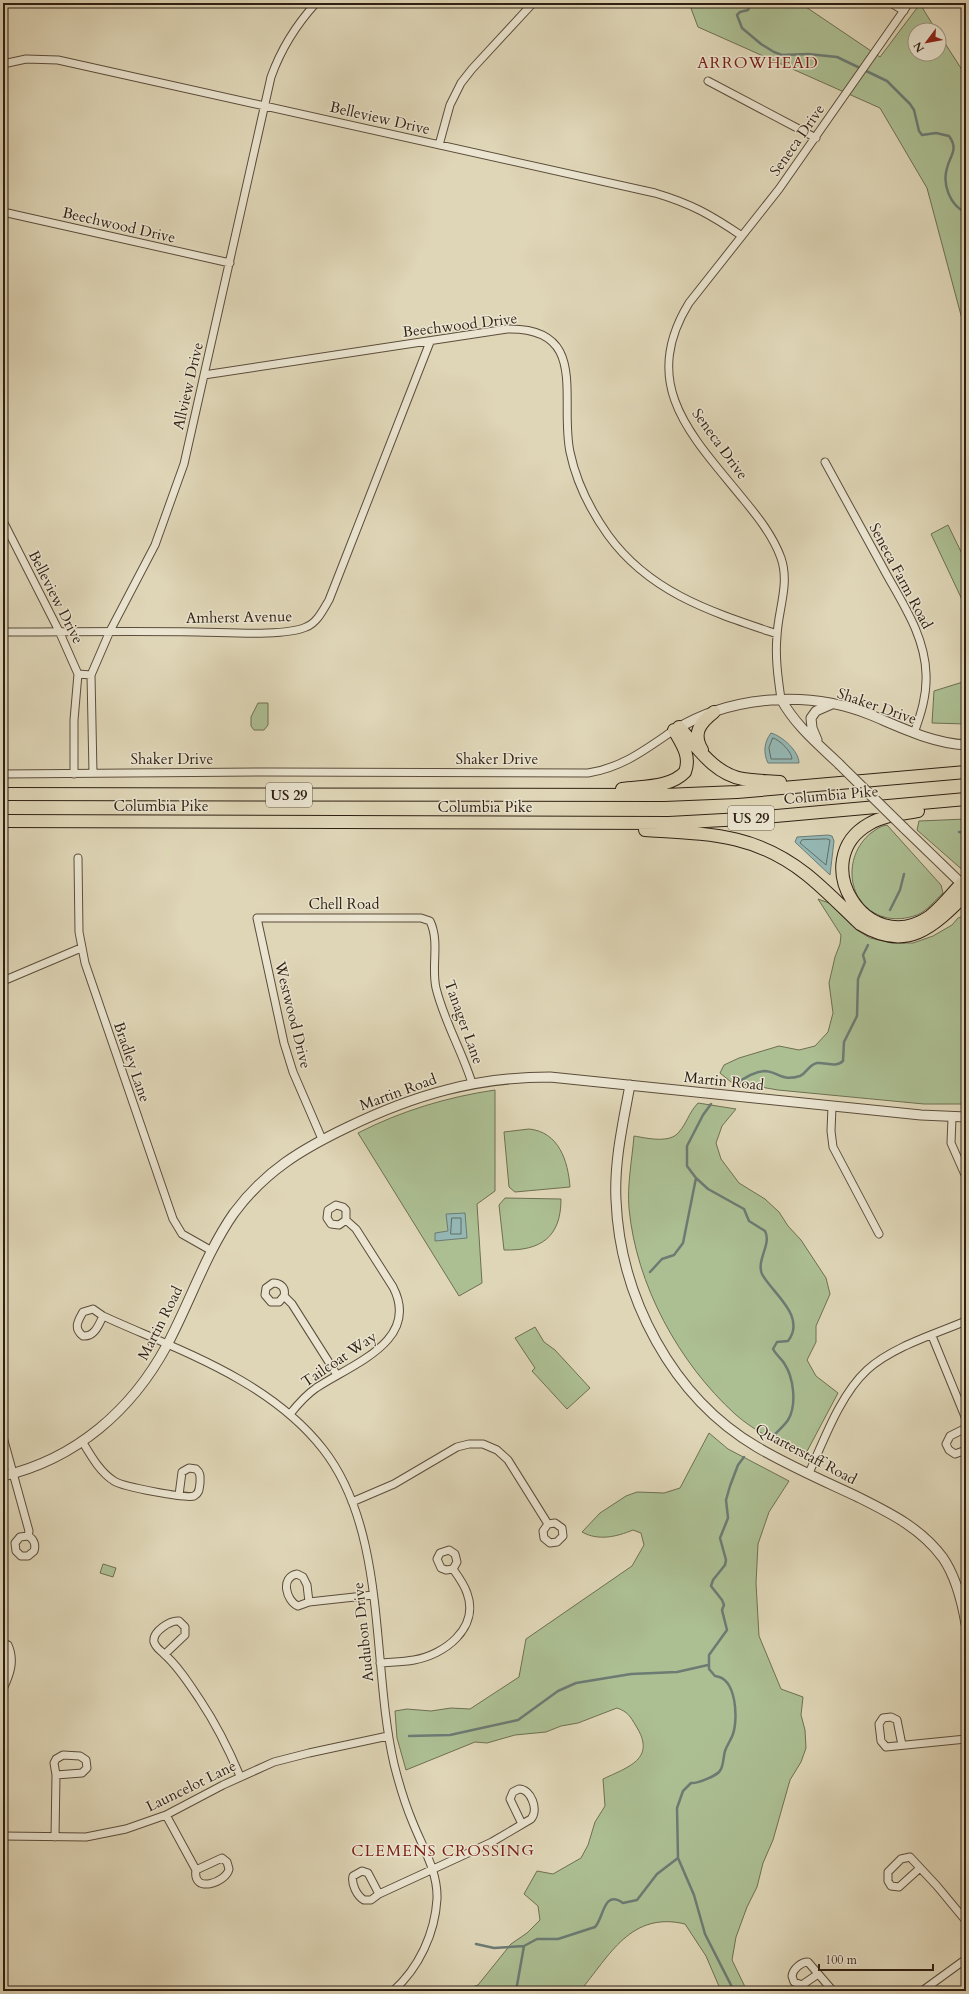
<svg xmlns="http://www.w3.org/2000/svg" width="969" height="1994" font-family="Cardo,serif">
  <rect width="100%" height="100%" fill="#dfd6b7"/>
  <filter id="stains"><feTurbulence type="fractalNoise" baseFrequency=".005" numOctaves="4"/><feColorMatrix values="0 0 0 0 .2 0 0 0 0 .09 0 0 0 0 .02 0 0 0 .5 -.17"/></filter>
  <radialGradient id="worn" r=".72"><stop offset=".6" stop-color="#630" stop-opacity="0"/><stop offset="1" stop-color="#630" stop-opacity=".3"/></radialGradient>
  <!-- green -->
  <path fill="#acbf93" stroke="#6e6f52" d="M689,3H800L880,57L920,4L936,30H915V54H939V34L966,76V334L927,188L880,108L698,27Z
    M948,525L966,562V608L931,534Z
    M966,681V724L932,723L934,691Z
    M258,703H268V725L264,730H254L251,726V717Z
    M966,819V873L917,830L919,821Z
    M887,825L941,885L943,893C935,900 927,911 917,915C906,919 894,920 884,917C846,906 842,856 871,833C877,829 880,826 887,825Z
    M818,899L829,903L857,930L870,938L892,943H913L933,936L952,925L958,918L966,915V1104H924L778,1090L731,1082L720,1073L724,1065L739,1058L779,1046L799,1050L815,1046L828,1032L833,1013L829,983L835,957L840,944L841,935Z
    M495,1090V1191L477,1204L482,1283L459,1296L358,1133C401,1111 447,1097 495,1090Z
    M698,1103L736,1109L722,1126L716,1143L721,1159L739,1183L765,1199L779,1212L788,1226L801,1240L826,1278L830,1294L816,1326V1342L807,1360L816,1376L838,1393L804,1457C781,1443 755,1432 735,1414C679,1363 636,1285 629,1208C627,1185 632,1160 634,1136C646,1138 670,1144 679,1132C687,1123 688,1114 698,1103Z
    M529,1129C559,1132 568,1161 570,1187L515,1192L509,1187L504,1132Z
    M505,1198L561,1199C561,1237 541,1251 504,1250L499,1205Z
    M535,1327L544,1342L555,1350L590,1388L567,1409L532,1371L535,1368L515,1338Z
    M709,1433L728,1449L789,1481L769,1512L758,1544L756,1583L759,1636L781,1689L803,1697L801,1715L805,1730L806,1748L801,1762L790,1780L773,1840L763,1863L757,1887L747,1907L736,1937L732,1960L747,1991H721L706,1956L685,1924C631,1911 610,1955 580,1991H461L478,1985L511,1944L527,1933L540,1920L538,1906L524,1894L537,1871L553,1874L581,1858L588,1845L595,1822L605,1806L603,1779C628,1767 657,1759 636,1726C630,1716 628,1712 617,1708L578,1723L561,1726L546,1732L515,1735L487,1743L475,1742L406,1770L397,1738L395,1711L407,1709L431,1711L451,1708L470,1709L519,1677L526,1639L632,1566L644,1545L641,1533L633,1530C616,1537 598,1541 582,1532L600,1513L626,1496L637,1492L664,1493L680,1488Z
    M103,1564L116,1568L113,1577L100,1573Z"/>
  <!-- water -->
  <path fill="#95b8b5" stroke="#6c7b74" d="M771,733C782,736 799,751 799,763H768C763,753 764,742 771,733Z
    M828,835L832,836L834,841L830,875L795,842L797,837Z
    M465,1213L467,1238L435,1241V1233L448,1231L446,1214Z"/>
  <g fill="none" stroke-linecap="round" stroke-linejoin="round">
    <!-- shore -->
    <path stroke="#626c64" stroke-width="1" d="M773,738C780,740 792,752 792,759H771L769,748Z
      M827,839L830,840L826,865L800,843L802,840Z
      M452,1218H461V1234H451Z"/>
    <!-- stream -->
    <path stroke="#6c7b74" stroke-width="2.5" d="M751,3L748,10L740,12L737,15L742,28L761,44L774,52L782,55L808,54L837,57L887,81L910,104L914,110L919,131L922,135L936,133L949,136C959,150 950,155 947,168C942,185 950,205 966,213
      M959,832L966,833
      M890,910L900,890L904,874
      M736,1084C744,1078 753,1072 764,1071C778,1071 780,1082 800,1076C807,1073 808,1065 817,1063C826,1062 836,1068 843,1061L844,1042L857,1016L858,979L865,962L863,955L868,945
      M711,1104L703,1115L687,1146V1166L696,1178L708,1189L744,1209L749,1221L765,1231C772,1244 756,1260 762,1274C772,1293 807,1316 788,1341L777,1342L773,1349C776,1355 781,1358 784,1363C794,1378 797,1405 788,1420C784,1426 778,1431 773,1436
      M650,1272L662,1259L674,1255L683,1243L696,1178
      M409,1736L450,1735L518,1720L558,1691L576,1683L631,1674L677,1672L708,1665
      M678,1858L694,1895L705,1934L734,1991
      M476,1944L494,1948L524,1946
      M516,1991L524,1946L537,1939H558L595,1927C604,1918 603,1889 623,1903L637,1900L657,1874L678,1858L677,1808L683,1791L691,1783C697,1784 715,1776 719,1772C724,1767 723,1757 725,1751C727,1745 731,1740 733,1734C738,1719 737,1678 715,1676L709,1669V1655L727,1630L722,1610L724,1605L722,1600L711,1586L713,1580L725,1565L726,1560L720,1538L728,1518L726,1500L730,1486L738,1465L744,1457"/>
    <defs>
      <path id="minor" d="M891,3L904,11
        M3,64L26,59L58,60L655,193C692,204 711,215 742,236
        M708,81L816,138
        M439,145L450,105L461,83L472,69L533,3
        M3,212L230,263
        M204,375L507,329C590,327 559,399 570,452C576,481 591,511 608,535C650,593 712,612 777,634
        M825,462C844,497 863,531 882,566C900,600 925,634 926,674C927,695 921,714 914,733
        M3,521L59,631L78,674L91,675
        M3,632C68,632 132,631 197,632C223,632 284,637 306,627C317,623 323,610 329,600L430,342
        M781,699C778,678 775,657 777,636C778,610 790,584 781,558C773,536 758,517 744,500C693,437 638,386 689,303L779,189L909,3
        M93,773L91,675L110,631L155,545L184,464L271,77C281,49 296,25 316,3
        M3,774L267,772L588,773C622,768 646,749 674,730
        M74,774V720L78,674
        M78,858L79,932L85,963L173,1219L182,1234L212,1251
        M3,981L81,948
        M832,1107L831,1131L833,1147L879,1234
        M952,1118L951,1143L966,1177
        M322,1139L293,1072L284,1043L257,918H421L430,921C440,942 431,966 436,988C444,1021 462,1051 472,1083
        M284,1296L279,1302H271L265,1295L266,1288L273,1283C281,1283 286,1288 284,1296L292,1304L337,1375
        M103,1316C99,1324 95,1337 83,1336C73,1328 78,1321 83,1312L93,1309L103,1316C180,1351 269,1380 323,1449C388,1532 371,1664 394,1764C399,1784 405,1804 413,1823C423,1848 438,1872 437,1899C435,1933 419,1968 393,1991
        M932,1336L966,1419
        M290,1414C298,1404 306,1395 316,1388C352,1364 421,1341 393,1287L356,1229L346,1220V1210L343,1207L336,1205L328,1210L327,1218L331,1224L339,1225L346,1220
        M966,1428L950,1436L946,1444L949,1450L955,1454L966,1450
        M3,1437L29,1531L28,1536L20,1537L15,1543L16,1551L21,1556H28L34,1551C36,1545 34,1539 28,1536
        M82,1441C91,1456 100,1472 114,1481C123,1487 188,1499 194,1496C200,1493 199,1488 200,1483C200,1477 201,1473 196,1469L189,1468L182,1472L179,1495
        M809,1473C824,1440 840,1395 867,1370C892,1347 935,1334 966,1321
        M352,1502L394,1484L457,1447L469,1444H483L497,1450L508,1460L548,1524L543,1531L544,1538L550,1543L557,1542L563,1536L562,1528L555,1523L548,1524
        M958,1589L966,1586
        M309,1602L307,1585L303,1577L297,1574C280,1577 286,1601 298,1606L309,1602L373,1595
        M3,1643L8,1645C15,1661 10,1674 3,1689
        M165,1654L185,1635V1627L179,1621C170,1620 152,1632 154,1642C156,1648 160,1650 164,1654C178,1666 190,1685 200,1700C216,1724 229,1750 240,1776
        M380,1663C391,1662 403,1662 414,1660C444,1655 480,1628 467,1593C464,1584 458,1576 453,1569L457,1562L455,1554L449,1550L440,1553L437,1559L441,1568L446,1570L453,1569
        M902,1745L897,1720L891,1717L883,1718L879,1724L881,1741L886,1747L966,1739
        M166,1815L196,1870C192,1894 226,1883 229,1869L227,1862L222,1858L196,1870
        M3,1836L86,1837L126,1829L166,1815L223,1785L274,1762L309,1753L388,1736
        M55,1837L56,1775L54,1763L56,1759L63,1755L80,1756L86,1760L87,1768L82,1773L56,1775
        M920,1868L899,1887L891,1886L888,1881V1872L901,1859L910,1857L937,1886L966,1921
        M379,1894L368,1873L362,1871L353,1876C351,1884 357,1896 364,1900H371L379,1894L492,1842L531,1819C539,1810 531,1789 519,1789L513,1792L510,1799L522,1824
        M818,1974L802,1985L794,1982L792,1976C793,1969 801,1962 808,1962L833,1991
        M922,1991L966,1959"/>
      <path id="tertiary" d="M781,699C795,725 818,744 839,764
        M675,730C732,695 809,690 871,715C902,728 932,743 966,745
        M817,740L812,728L811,718L816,711L832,704
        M904,828L965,887
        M630,1085C623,1123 614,1162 616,1200C620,1297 672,1397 757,1447C789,1466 824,1481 858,1497C890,1513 921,1528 943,1558C956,1577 962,1601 966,1624
        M3,1476C76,1459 132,1410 167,1345C190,1302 206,1253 234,1213C265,1171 302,1149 348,1127C414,1095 476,1077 550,1077L921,1115L966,1117"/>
      <path id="motorway" d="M679,727C697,747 714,774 743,779C755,781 768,781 780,782
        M702,750C692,733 700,723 714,712
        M622,789C642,786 670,788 685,772C691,756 682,744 674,730
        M3,794L664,795L737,792L966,772
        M918,811C902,814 884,815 869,824C806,860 866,959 929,917C941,908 951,895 961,884
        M3,821L669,823L742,819L966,799
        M645,830C708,834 754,833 806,874C825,889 842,907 860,924C907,953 933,927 966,894"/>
    </defs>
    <!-- minor casing -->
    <use href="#minor" stroke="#5b4d3b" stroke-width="9"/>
    <!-- tertiary casing -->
    <use href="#tertiary" stroke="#5b4d3b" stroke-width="11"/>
    <!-- motorway casing -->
    <use href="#motorway" stroke="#2f1f12" stroke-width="14"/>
    <!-- minor -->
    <use href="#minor" stroke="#eae4d0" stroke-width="7"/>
    <!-- tertiary -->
    <use href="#tertiary" stroke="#eae4d0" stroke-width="9"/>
    <!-- motorway -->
    <use href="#motorway" stroke="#dfd6b7" stroke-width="12"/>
    <defs>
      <path id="tertiary-bridge" d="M839,764L904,828"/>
    </defs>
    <!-- tertiary-bridge casing -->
    <use href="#tertiary-bridge" stroke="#5b4d3b" stroke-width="11" stroke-linecap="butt"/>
    <!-- tertiary-bridge -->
    <use href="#tertiary-bridge" stroke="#eae4d0" stroke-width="9"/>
  </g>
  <g text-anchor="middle" stroke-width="3" stroke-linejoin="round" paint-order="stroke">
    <!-- shield labels -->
    <g fill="#eae4d0" stroke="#675a4b" stroke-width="1">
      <rect x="266" y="783" width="46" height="24" rx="3"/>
      <rect x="728" y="806" width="46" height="24" rx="3"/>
    </g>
    <g font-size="14" font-weight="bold" fill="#2f1f12">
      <text x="289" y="800">US 29</text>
      <text x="751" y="823">US 29</text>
    </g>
    <!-- street labels -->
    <g font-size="15" fill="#2f1f12" stroke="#eae4d0">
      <text transform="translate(380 118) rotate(13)" y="5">Belleview Drive</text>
      <text transform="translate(797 140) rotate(-55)" y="5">Seneca Drive</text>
      <text transform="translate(119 225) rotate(13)" y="5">Beechwood Drive</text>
      <text transform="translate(460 325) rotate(-7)" y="5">Beechwood Drive</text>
      <text transform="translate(188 386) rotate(-77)" y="5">Allview Drive</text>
      <text transform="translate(720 444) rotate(54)" y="5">Seneca Drive</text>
      <text transform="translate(901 576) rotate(62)" y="5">Seneca Farm Road</text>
      <text transform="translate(56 597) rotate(63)" y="5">Belleview Drive</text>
      <text transform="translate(239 617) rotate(-1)" y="5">Amherst Avenue</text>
      <text transform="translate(877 706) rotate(19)" y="5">Shaker Drive</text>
      <text x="172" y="764">Shaker Drive</text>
      <text x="497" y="764">Shaker Drive</text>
      <text transform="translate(831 795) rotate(-5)" y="5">Columbia Pike</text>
      <text x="161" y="811">Columbia Pike</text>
      <text x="485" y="812">Columbia Pike</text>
      <text x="344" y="909">Chell Road</text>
      <text transform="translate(293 1015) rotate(76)" y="5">Westwood Drive</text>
      <text transform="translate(464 1022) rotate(70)" y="5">Tanager Lane</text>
      <text transform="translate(132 1062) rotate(71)" y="5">Bradley Lane</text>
      <text transform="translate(724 1081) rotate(6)" y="5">Martin Road</text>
      <text transform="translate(398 1092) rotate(-20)" y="5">Martin Road</text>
      <text transform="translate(160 1323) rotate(-63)" y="5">Martin Road</text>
      <text transform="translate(339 1359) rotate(-34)" y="5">Tailcoat Way</text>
      <text transform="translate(806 1454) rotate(28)" y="5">Quarterstaff Road</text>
      <text transform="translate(363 1632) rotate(-96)" y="5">Audubon Drive</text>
      <text transform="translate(191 1786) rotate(-26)" y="5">Launcelot Lane</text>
    </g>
    <!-- neighbourhood labels -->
    <g font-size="16" letter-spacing="1" fill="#7a1f14" stroke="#eae4d0">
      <text x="758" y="68">ARROWHEAD</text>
      <text x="443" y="1856">CLEMENS CROSSING</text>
    </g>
  </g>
  <!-- margin -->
  <rect width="969" height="1994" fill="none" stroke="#dfd6b7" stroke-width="16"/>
  <rect x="4" y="4" width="961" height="1986" fill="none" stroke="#2f1f12" stroke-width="2"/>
  <rect x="8" y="8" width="953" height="1978" fill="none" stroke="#2f1f12"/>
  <!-- north arrow -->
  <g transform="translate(927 42) rotate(238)"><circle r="19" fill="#eae4d0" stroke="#9f9584"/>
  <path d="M0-3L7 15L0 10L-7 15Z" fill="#8f2418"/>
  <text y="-6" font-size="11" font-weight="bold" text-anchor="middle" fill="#2f1f12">N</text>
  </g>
  <!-- scale -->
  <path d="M819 1964v6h114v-6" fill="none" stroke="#2f1f12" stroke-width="2"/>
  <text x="825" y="1964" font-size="12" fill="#2f1f12" stroke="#eae4d0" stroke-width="3" paint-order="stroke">100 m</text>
  <rect width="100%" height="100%" filter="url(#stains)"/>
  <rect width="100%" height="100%" fill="url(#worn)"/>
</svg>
